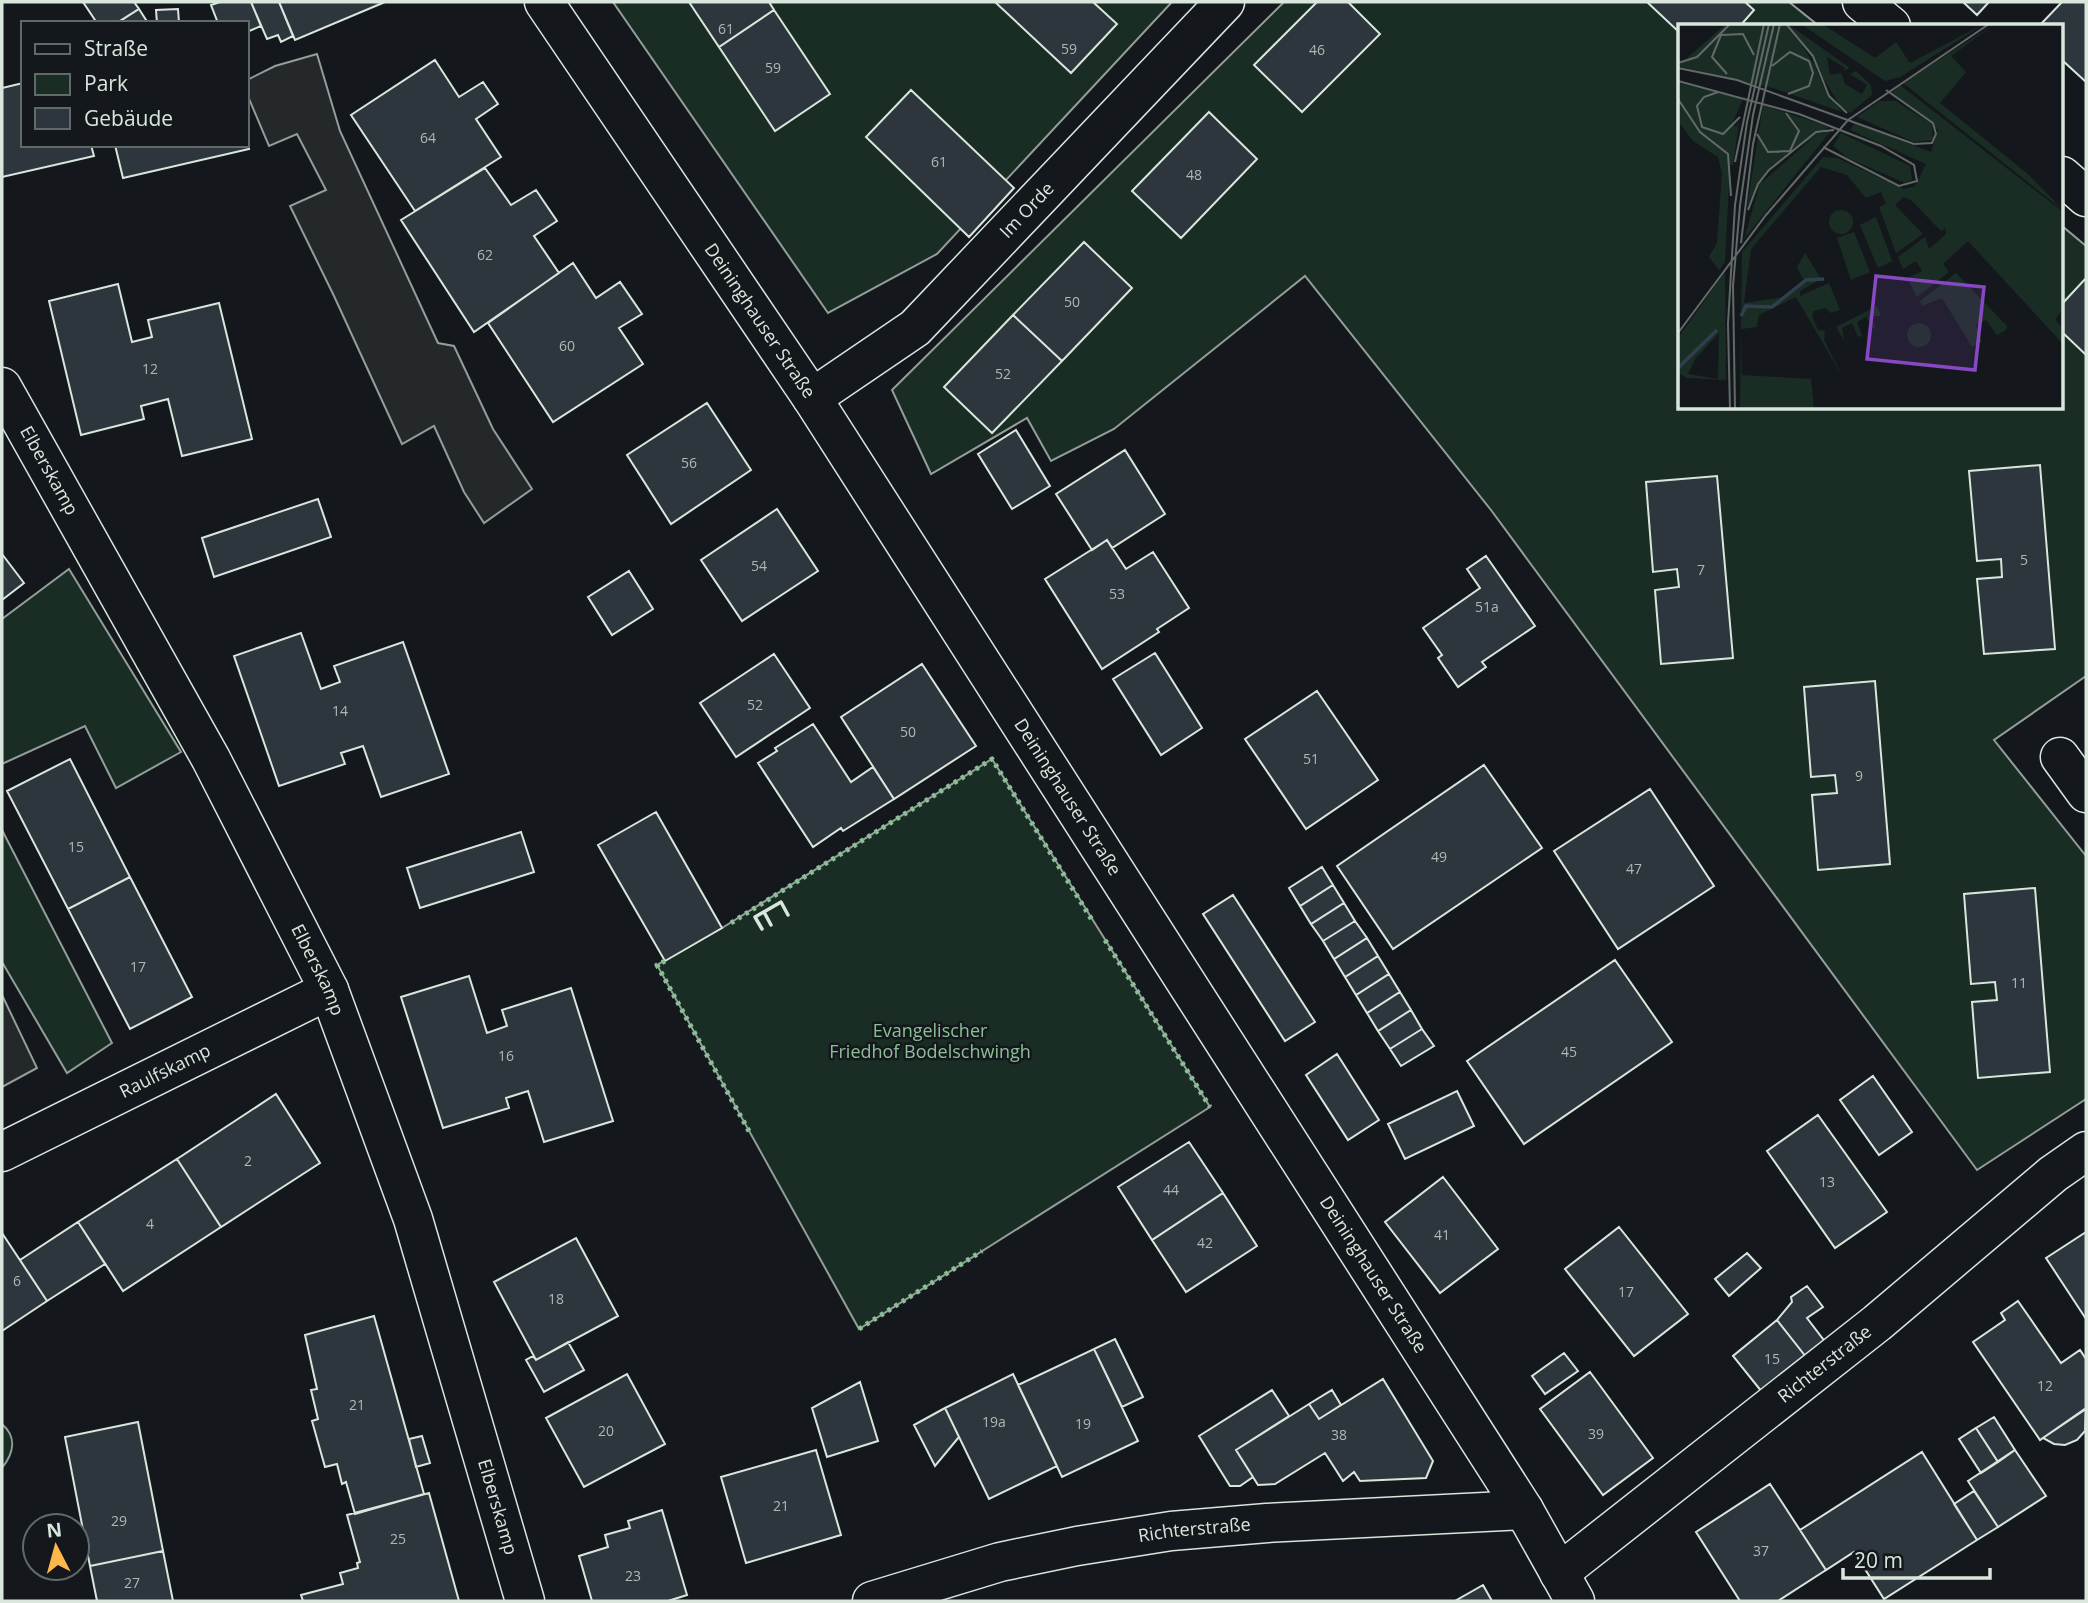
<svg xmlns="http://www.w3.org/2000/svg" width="2088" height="1603" font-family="'Open Sans',sans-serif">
  <rect width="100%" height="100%" fill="#14181c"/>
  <!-- green -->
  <path fill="#1a2d24" stroke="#939e99" stroke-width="2" d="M613,2H1172L937,254L828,313Z
    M1284,2H1789L1819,26H1680V408H2062V226L2086,246V676L1994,740L2086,856V1099L1977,1170L1491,510L1305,276L1114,429L1051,461L1027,418L931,474L892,390Z
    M69,569L181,752L116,788L85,726L2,764V619Z
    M992,759L1210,1107L859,1329L657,965L722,928Z
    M2,830L112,1043L67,1073L2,962Z
    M2,1424C17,1437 14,1453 2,1468Z"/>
  <!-- parking -->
  <path fill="#24282b" stroke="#939e99" stroke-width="2" d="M317,54L340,131L438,343L454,346L493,429L532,489L484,523L464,492L434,426L402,444L334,296L290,206L326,190L297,134L269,146L247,94V80L275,66Z
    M2,995L37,1068L2,1087Z"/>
  <!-- building -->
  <path fill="#2c363c" stroke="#d8e6dc" stroke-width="2" d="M83,2H134L139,9L117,23H97Z
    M220,2H251L261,26L247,32V23H218L211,5Z
    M251,2H279L293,36L281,42L278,35L267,39Z
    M279,2H385L295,40Z
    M689,2H769L774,10L719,47Z
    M995,2H1093L1117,24L1071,73Z
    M1317,2H1348L1380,34L1302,112L1254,65Z
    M1647,2H1745L1754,10L1740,26H1680V33Z
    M1963,2H1989L1977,15Z
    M2062,2H2086V82L2062,60V26H2039Z
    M139,9L148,23H122L120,21Z
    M178,9L179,23H157L156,10Z
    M774,10L830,94L775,131L719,47Z
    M435,60L459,97L483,82L498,104L476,119L501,157L415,211L351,115Z
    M23,83V145H91L94,156L2,177V88Z
    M911,90L1014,188L969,237L866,137Z
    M1209,112L1257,159L1181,238L1132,191Z
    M247,140L249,149L123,178L115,145H247Z
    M485,168L511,205L536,190L557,221L534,236L559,273L474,332L401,220Z
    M1084,242L1132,288L1062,361L1013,315Z
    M573,263L596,298L620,282L642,314L619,328L643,364L553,422L488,323Z
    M2086,278V355L2062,332V304Z
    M118,284L132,342L152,337L148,320L219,303L252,439L182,456L168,399L141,406L144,419L81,435L49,301Z
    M1013,315L1062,361L992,433L944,387Z
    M707,403L751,470L671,524L627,455Z
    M1016,430L1050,486L1012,509L978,454Z
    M1125,450L1165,514L1112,548L1107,540L1092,550L1056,494Z
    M2040,465L2055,649L1984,654L1977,579L2002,577L2001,559L1977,561L1969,471Z
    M1717,476L1733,658L1661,664L1655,590L1679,587L1677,569L1653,572L1646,482Z
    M318,499L331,537L214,577L202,538Z
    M777,509L818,571L742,621L701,560Z
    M1107,540L1126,569L1153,552L1189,608L1157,629L1159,632L1102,669L1045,579Z
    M2,554L24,583L2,600Z
    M1486,556L1535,626L1482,662L1486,667L1458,687L1438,658L1442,655L1423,628L1480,588L1467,569Z
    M629,571L653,609L612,635L588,597Z
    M301,633L321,689L340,682L334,666L403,642L449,774L381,797L363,746L341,753L345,764L279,786L234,656Z
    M1155,653L1202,728L1161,755L1113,679Z
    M774,654L810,708L736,757L700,703Z
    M922,664L976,746L894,799L841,717Z
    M1875,681L1890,864L1818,870L1812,795L1837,793L1835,775L1811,777L1804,687Z
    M1317,691L1378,780L1306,829L1245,739Z
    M813,724L851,782L873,767L894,799L843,831L841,828L813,847L758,763L777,751L775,748Z
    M70,759L130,877L68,909L7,791Z
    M1484,765L1542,848L1393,949L1337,866Z
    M1650,789L1714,886L1618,949L1554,851Z
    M656,812L722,928L665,961L598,845Z
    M521,832L534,872L420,908L407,868Z
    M1322,867L1333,885L1300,906L1289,888Z
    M130,877L192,997L130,1029L68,909Z
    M1333,885L1344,903L1311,924L1300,906Z
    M2035,888L2050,1072L1978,1078L1972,1002L1997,1000L1995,982L1971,984L1964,894Z
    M1233,895L1315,1022L1285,1041L1203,914Z
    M1344,903L1355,921L1323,941L1311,924Z
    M1355,921L1367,938L1334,959L1323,941Z
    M1367,938L1378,956L1345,977L1334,959Z
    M1378,956L1389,974L1356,995L1345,977Z
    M1615,960L1672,1042L1524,1144L1467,1061Z
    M1389,974L1400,992L1367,1013L1356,995Z
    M469,976L487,1033L507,1026L502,1010L571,988L613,1121L544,1142L528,1091L506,1098L509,1108L443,1128L401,997Z
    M1400,992L1411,1010L1378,1031L1367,1013Z
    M1411,1010L1422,1029L1390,1049L1378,1031Z
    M1422,1029L1434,1046L1401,1066L1390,1049Z
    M1337,1054L1379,1120L1348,1140L1306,1075Z
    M1873,1076L1912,1132L1879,1155L1840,1100Z
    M1457,1091L1474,1126L1405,1159L1388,1124Z
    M276,1094L320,1163L221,1227L177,1159Z
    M1818,1115L1887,1212L1835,1248L1767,1151Z
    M1189,1142L1223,1193L1152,1240L1118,1187Z
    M177,1159L221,1227L123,1291L78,1222Z
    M1443,1177L1498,1249L1440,1293L1385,1222Z
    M1223,1193L1257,1246L1186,1292L1152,1240Z
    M78,1222L105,1264L47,1301L20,1260Z
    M1619,1227L1688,1314L1634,1356L1565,1269Z
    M2086,1232V1319L2046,1258Z
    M2,1233L47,1301L2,1331Z
    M576,1238L618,1316L536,1360L494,1282Z
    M1747,1253L1761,1268L1729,1296L1715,1279Z
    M1807,1286L1823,1307L1807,1318L1826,1343L1810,1362L1777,1320L1792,1302L1791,1297Z
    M2018,1301L2061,1363L2080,1350L2086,1359V1408L2040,1440L1973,1342L2005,1320L2001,1313Z
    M374,1316L424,1494L355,1514L346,1482L342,1484L337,1464L325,1467L312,1421L318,1419L311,1390L317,1389L305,1335Z
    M1777,1320L1810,1362L1766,1397L1733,1356Z
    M1115,1339L1143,1397L1122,1407L1094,1349Z
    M568,1342L584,1370L544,1392L526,1360L533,1356L536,1360Z
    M1094,1349L1138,1441L1062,1477L1018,1385Z
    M1564,1353L1578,1371L1545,1394L1532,1376Z
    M1590,1372L1653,1458L1603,1495L1540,1409Z
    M627,1374L665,1444L584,1487L546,1418Z
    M1013,1374L1057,1466L989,1499L945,1408Z
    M1383,1379L1433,1461L1426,1478L1360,1481L1354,1472L1343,1481L1325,1453L1275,1484L1258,1485L1236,1450L1309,1404L1319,1419Z
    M860,1382L878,1441L827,1457L812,1408Z
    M1272,1390L1289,1416L1236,1450L1253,1477L1240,1486H1230L1199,1436Z
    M1332,1390L1341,1405L1319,1419L1309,1404Z
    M945,1408L959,1437L935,1466L914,1425Z
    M2086,1409L2085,1431L2077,1440L2065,1445L2054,1444L2043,1438Z
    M1994,1417L2015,1450L1998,1462L1976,1428Z
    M138,1422L163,1551L90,1566L65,1437Z
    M1976,1428L1998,1462L1981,1473L1959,1439Z
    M422,1436L430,1463L416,1467L409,1439Z
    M816,1450L841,1535L746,1563L721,1477Z
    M2015,1450L2046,1496L1998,1527L1968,1481Z
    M1922,1452L1977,1540L1884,1599L1854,1552L1826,1570L1800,1530Z
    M1770,1484L1826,1570L1778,1601H1740L1696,1532Z
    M1974,1491L1998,1527L1977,1540L1954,1504Z
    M429,1493L459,1601H303L301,1595L343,1584L340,1573L358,1568L357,1563L360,1562L347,1515Z
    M662,1510L687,1595L668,1601H592L579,1556L608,1547L605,1535L630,1528L628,1521Z
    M163,1551L173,1601H97L90,1566Z
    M1483,1585L1492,1601H1455Z"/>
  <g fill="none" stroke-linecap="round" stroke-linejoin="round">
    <defs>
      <g id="minor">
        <path id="s1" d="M544,2L812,398L1524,1510L1575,1601"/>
        <path d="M1862,2L1891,26"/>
        <path d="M2062,176L2086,197"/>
        <path id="s2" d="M2,387L211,759L329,990L413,1219L525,1601"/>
        <path id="s3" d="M812,398L915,328L1225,2"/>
        <path d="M2060,757L2086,793"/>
        <path id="s4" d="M2,1152L329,990"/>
        <path id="s5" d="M1559,1573L1877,1323L2053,1174L2086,1151"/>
        <path id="s6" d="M872,1601L1000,1562L1077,1546L1171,1531L1267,1523L1524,1510"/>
      </g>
    </defs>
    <!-- minor casing -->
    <use href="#minor" stroke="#d8e6dc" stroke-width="41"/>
    <!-- minor -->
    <use href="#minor" stroke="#14181c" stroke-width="38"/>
    <!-- hedge -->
    <path stroke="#8ac095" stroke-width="5" stroke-dasharray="3.5 5" stroke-linecap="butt" d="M731,923L992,759L1092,920
      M1105,940L1210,1107
      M665,961L657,965L750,1133
      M859,1329L982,1251"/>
    <!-- wall -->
    <path stroke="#d8e6dc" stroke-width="3.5" d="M764,912L771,925
      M762,929L755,917L781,902L788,915"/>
  </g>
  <g text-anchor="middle" stroke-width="5" stroke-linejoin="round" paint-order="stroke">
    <!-- number labels -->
    <g font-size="14" fill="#adbab4">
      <text x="726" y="34">61</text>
      <text x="1069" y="54">59</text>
      <text x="1317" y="55">46</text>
      <text x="773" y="73">59</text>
      <text x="428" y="143">64</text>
      <text x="939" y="167">61</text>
      <text x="1194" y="180">48</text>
      <text x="485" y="260">62</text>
      <text x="1072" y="307">50</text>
      <text x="567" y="351">60</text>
      <text x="150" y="374">12</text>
      <text x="1003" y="379">52</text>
      <text x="689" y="468">56</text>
      <text x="2024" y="565">5</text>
      <text x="759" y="571">54</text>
      <text x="1701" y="575">7</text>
      <text x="1117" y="599">53</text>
      <text x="1487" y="612">51a</text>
      <text x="755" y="710">52</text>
      <text x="340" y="716">14</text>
      <text x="908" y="737">50</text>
      <text x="1311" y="764">51</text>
      <text x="1859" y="781">9</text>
      <text x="76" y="852">15</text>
      <text x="1439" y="862">49</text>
      <text x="1634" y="874">47</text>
      <text x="138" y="972">17</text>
      <text x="2019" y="988">11</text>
      <text x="1569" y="1057">45</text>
      <text x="506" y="1061">16</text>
      <text x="248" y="1166">2</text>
      <text x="1827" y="1187">13</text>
      <text x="1171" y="1195">44</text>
      <text x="150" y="1229">4</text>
      <text x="1442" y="1240">41</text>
      <text x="1205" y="1248">42</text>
      <text x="17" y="1286">6</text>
      <text x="1626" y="1297">17</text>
      <text x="556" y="1304">18</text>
      <text x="1772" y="1364">15</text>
      <text x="2045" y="1391">12</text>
      <text x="357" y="1410">21</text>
      <text x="994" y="1427">19a</text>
      <text x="1083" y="1429">19</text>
      <text x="606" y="1436">20</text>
      <text x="1596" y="1439">39</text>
      <text x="1339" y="1440">38</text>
      <text x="781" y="1511">21</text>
      <text x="119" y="1526">29</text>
      <text x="398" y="1544">25</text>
      <text x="1761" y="1556">37</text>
      <text x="633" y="1581">23</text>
      <text x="132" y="1588">27</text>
    </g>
    <!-- street labels -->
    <g font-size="18" fill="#d8e6dc" stroke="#14181c">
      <text dy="6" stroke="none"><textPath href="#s3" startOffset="287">Im Orde</textPath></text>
      <text dy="6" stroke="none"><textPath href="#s1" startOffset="385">Deininghauser Straße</textPath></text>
      <text dy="6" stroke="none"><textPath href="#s2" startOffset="96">Elberskamp</textPath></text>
      <text dy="6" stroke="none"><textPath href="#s1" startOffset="952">Deininghauser Straße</textPath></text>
      <text dy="6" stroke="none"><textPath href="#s2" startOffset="663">Elberskamp</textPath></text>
      <text dy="6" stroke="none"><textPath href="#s4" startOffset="182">Raulfskamp</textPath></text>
      <text dy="6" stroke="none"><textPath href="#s1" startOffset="1519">Deininghauser Straße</textPath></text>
      <text dy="6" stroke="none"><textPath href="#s5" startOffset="338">Richterstraße</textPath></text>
      <text dy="6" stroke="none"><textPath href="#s2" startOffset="1230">Elberskamp</textPath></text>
      <text dy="6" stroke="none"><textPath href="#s6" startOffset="331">Richterstraße</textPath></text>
    </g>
    <!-- park labels -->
    <g font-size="18" fill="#8ac095" stroke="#14181c">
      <text x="930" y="1037">Evangelischer<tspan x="930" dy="21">Friedhof Bodelschwingh</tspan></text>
    </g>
  </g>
  <!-- overview -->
  <g transform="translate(1678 24)">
    <rect width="385" height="385" fill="#14181c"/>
    <path d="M48,0H106L133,32L145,62L164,88L95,64L0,42ZM110,0L172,44L165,47L167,44L149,33L152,51L163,49L167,60L184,70L189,61L172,50L178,47L193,61L194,71L172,89L162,81ZM123,0H144L197,34L218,18L232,39L306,0L222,53L207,57ZM317,0L273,32L288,48L262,79L351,151L385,186L225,59ZM0,59L65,75L54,100L58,103L61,98L55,141H52L47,238L41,246L31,233L39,219L44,149L40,133L15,117L0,97ZM222,61L385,188V285L377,296L385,304V320L290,217L265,240L271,248L239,273L229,254L244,247L238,237L225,245L220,233L247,213L251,225L268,210V204L263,207L233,176L225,173L217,181L245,210L218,229L201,183L208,180L203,168L188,174L169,151L143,143L73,225L66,279L107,273L126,257L119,243L127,229L143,255L122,267V272L151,259L162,286L153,289L148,284L136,287L134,292L140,306L147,307L146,316L164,352L118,273L81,291L79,303L63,305L64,351L133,355L136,385H62L64,228L145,133L159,134L226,165L237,162L248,140L172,106L177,99L253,128L260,106L213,70ZM202,77H218L254,101L255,116L236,118L179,93ZM85,81L151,103L93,142L69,183ZM153,107L147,114L66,215L82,160L138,111ZM163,109L232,142L234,156L227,159L170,134L155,122ZM151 198a12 12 0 1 1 24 0a12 12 0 1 1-24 0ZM198,193L214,237L200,244L182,201ZM176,208L192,248L173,256L159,214ZM47,248L48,356L9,354L0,349V314ZM41,309L40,355L10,350L17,335ZM278,249L329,302L328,306L319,311L308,296L298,301L304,318L294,323L264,274L244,282L242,277ZM199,282L203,292H193L198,307L188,293L179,298L184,312L180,313L174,299L164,304L166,316L158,303ZM229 311a12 12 0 1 1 24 0a12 12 0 1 1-24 0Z" fill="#1a2d24" fill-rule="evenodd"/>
    <path fill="none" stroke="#2f3f4d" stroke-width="3.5" d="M63,292L68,282L94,283L128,256L146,255M0,344L39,306"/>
    <path fill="none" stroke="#626a69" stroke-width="2" d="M108,0L135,32L151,72L169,89M0,39L19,33L52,0M94,42L112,28L131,37L135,49L131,62L110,70M0,44L59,56L236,120L254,119L258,110L255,99L208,66M49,50L34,33L43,11L65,10L76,31M0,57L121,90L203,122L236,141L239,157L221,162L145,123M40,68L26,73L19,82L24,103L45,110L62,93M0,75L22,108L50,130L53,172M79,110L90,128L112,127L121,107L108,89M57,138L86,0M70,186L80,160L91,146L138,108L156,106M63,219L75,120L102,0M0,309L88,191L170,96L311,0M52,385L50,300L57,181L69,98L91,0M57,385L55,262L62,181L75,91L96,0"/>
    <path fill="#8948c3" fill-opacity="0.15" stroke="#8948c3" stroke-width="3.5" d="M198,252L306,263L297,346L189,335Z"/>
    <rect width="385" height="385" fill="none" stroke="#d8e6dc" stroke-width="3.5"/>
  </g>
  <!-- border -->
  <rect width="2088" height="1603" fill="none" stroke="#d8e6dc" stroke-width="7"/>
  <!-- legend -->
  <rect x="21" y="21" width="228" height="126" fill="#14181c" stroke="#626a69" stroke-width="2"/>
  <rect x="35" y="44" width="35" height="10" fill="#14181c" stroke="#626a69" stroke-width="2"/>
  <text x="84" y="56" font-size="21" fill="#d8e6dc">Straße</text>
  <rect x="35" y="74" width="35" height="21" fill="#1a2d24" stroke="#626a69" stroke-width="2"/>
  <text x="84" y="91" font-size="21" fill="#d8e6dc">Park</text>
  <rect x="35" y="108" width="35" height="21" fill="#2c363c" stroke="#626a69" stroke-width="2"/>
  <text x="84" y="126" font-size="21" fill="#d8e6dc">Gebäude</text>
  <!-- north arrow -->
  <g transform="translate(56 1547) rotate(354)"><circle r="33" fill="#14181c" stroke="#626a69" stroke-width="2"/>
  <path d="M0-5L12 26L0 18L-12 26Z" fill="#ffb74d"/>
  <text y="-10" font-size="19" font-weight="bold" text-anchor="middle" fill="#d8e6dc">N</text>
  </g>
  <!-- scale -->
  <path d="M1843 1568v10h147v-10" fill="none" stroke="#d8e6dc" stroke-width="3.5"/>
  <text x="1854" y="1568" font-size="21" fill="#d8e6dc" stroke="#14181c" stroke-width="5" paint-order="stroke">20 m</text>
</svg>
